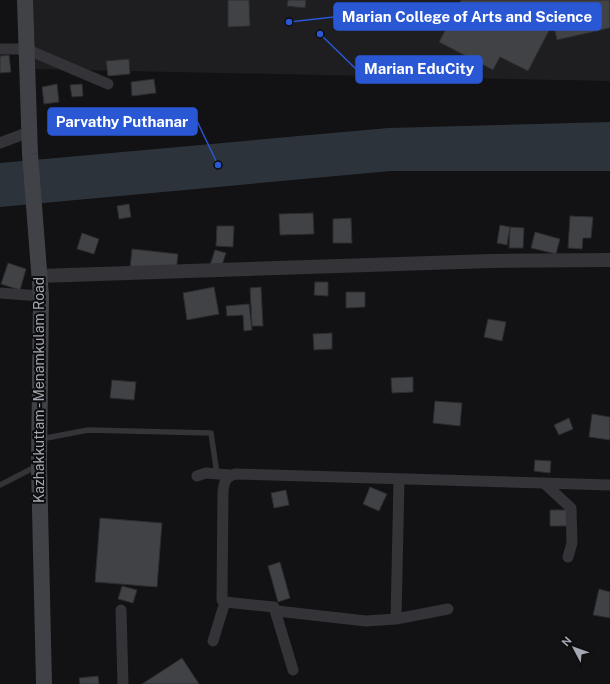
<svg xmlns="http://www.w3.org/2000/svg" width="610" height="684" font-family="'Public Sans',sans-serif">
  <rect width="100%" height="100%" fill="#121113"/>
  <!-- built -->
  <path fill="#1e1e20" d="M29,0H610V81L32,69Z"/>
  <!-- water -->
  <path fill="#2c333a" d="M610,122V171H391L0,207V163L388,128Z"/>
  <!-- building -->
  <path fill="#414246" stroke="#2c2c2f" d="M228,0H249L250,26L228,27Z
    M288,0H306L305,8L287,6Z
    M461,0H610V28L557,40L553,23L528,71L500,57L493,70L439,42Z
    M9,55L11,72L0,73V56Z
    M129,59L130,74L108,76L106,61Z
    M154,79L156,93L132,96L131,82Z
    M57,84L59,102L44,104L42,87Z
    M82,84L83,96L72,97L70,85Z
    M129,204L131,217L119,219L117,206Z
    M313,213L314,234L280,235L279,214Z
    M570,216L593,217L591,238H583L582,249L568,248Z
    M351,218L352,243H333V219Z
    M500,225L510,227L507,245L497,243Z
    M217,226H234L233,247L216,246Z
    M510,227L524,228L523,248H509Z
    M535,232L560,239L556,254L531,248Z
    M82,233L99,239L94,254L77,249Z
    M132,249L178,254L176,273L130,268Z
    M215,250L226,253L221,268L210,265Z
    M8,263L26,269L20,290L1,284Z
    M315,282H328V296L314,295Z
    M214,287L219,314L187,320L183,293Z
    M261,287L263,326H252L250,288Z
    M346,292H365V307L346,308Z
    M249,304L252,330L244,331L243,315L227,316L226,306Z
    M488,319L506,322L502,341L484,337Z
    M332,333V349L314,350L313,334Z
    M413,377V392L392,393L391,378Z
    M112,380L136,382L134,400L110,398Z
    M435,401L462,403L460,426L433,423Z
    M592,414L610,417V440L589,437Z
    M569,418L573,429L559,435L554,425Z
    M535,460L551,461L550,473L534,471Z
    M370,487L387,494L379,511L363,504Z
    M286,490L289,505L274,508L271,493Z
    M550,510H569V526H550Z
    M100,518L162,523L157,587L95,582Z
    M280,562L290,598L278,602L268,566Z
    M122,586L137,590L133,603L118,599Z
    M599,589L610,592V618L593,615Z
    M182,658L199,684H142Z
    M98,676L99,684H80L79,678Z"/>
  <g fill="none" stroke-linecap="round" stroke-linejoin="round">
    <!-- service -->
    <path stroke="#333338" stroke-width="5.5" d="M41,439L88,430L211,433L217,474
      M0,485L37,466"/>
    <!-- minor -->
    <path stroke="#333338" stroke-width="11" d="M0,49H26L108,84
      M0,143L29,132
      M0,293L41,296
      M197,476L206,473L230,475
      M544,483L571,508L572,543L568,557
      M121,610L123,684
      M277,611L366,621L396,619L399,479
      M396,619L448,609
      M213,641L225,602
      M293,670L274,607L225,602L222,600L223,492C224,483 225,477 235,474L610,485"/>
    <!-- tertiary -->
    <path stroke="#333338" stroke-width="14" d="M39,276L491,261L610,260"/>
    <!-- secondary -->
    <path stroke="#414247" stroke-width="16" d="M25,0L30,154L41,296L39,465L44,684"/>
  </g>
  <g text-anchor="middle" stroke-width="4" stroke-linejoin="round" paint-order="stroke">
    <!-- street labels -->
    <g font-size="14" fill="#a4a7b3" stroke="#0d0d0e">
      <text transform="translate(39 390) rotate(-90)" y="5">Kazhakkuttam - Menamkulam Road</text>
    </g>
  </g>
  <!-- callouts -->
  <path fill="none" stroke="#2a57d4" stroke-width="1.5" d="M289 22L334 17M320 34L356 69M218 165L197 121"/>
  <g fill="#2a57d4" stroke="#0d0d0e" stroke-width="1.5">
    <circle cx="289" cy="22" r="4"/>
    <circle cx="320" cy="34" r="4"/>
    <circle cx="218" cy="165" r="4"/>
  </g>
  <g fill="#2a57d4" stroke="#2a57d4" stroke-width="1.5">
    <rect x="334" y="3" width="267" height="27" rx="4"/>
    <rect x="356" y="56" width="126" height="27" rx="4"/>
    <rect x="48" y="108" width="149" height="27" rx="4"/>
  </g>
  <g font-size="15" text-anchor="middle" font-weight="bold" fill="#fff">
    <text x="467" y="22">Marian College of Arts and Science</text>
    <text x="419" y="74">Marian EduCity</text>
    <text x="122" y="127">Parvathy Puthanar</text>
  </g>
  <!-- north arrow -->
  <g transform="translate(574 648) rotate(311)" stroke="#0d0d0e" stroke-width="3" paint-order="stroke">
  <path d="M0-3L7 15L0 10L-7 15Z" fill="#a4a7b3"/>
  <text y="-6" font-size="11" font-weight="bold" text-anchor="middle" fill="#a4a7b3">N</text>
  </g>
</svg>
